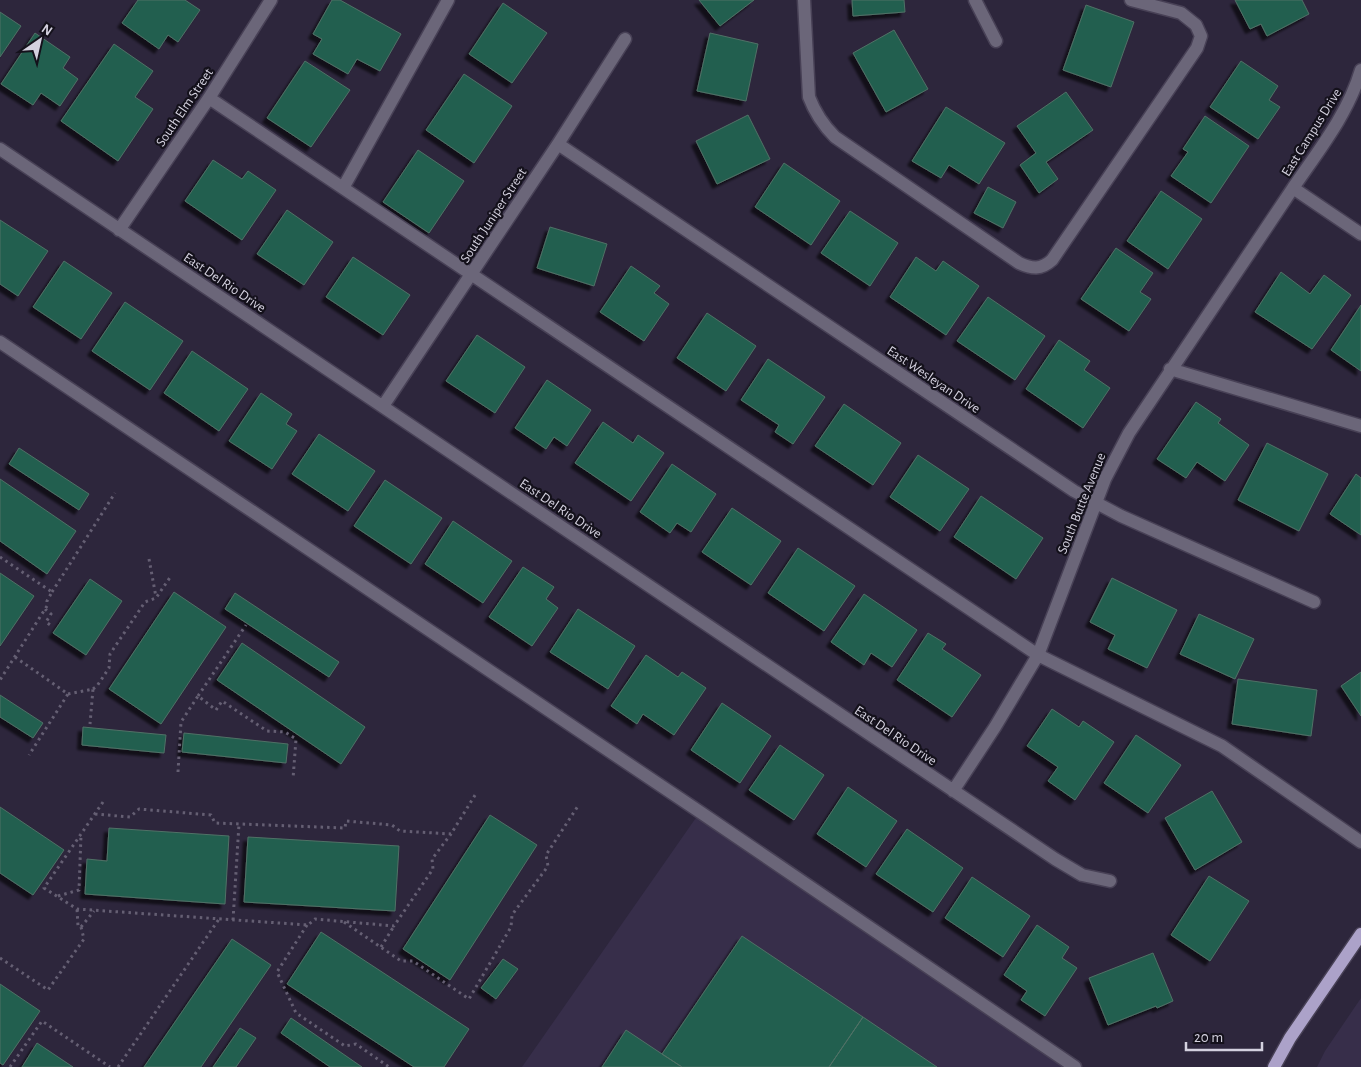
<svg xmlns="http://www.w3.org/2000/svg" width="1361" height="1067" font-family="'Alegreya Sans',sans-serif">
  <defs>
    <filter id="shadow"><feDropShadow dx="-4.5" dy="4.5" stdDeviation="1" flood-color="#0009"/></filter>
  </defs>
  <rect width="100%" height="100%" fill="#2d263c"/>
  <!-- built -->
  <path fill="#372e4a" d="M700,812L1075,1067H522Z
    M1361,998V1067H1317L1325,1051Z"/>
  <!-- building -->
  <path fill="#235f4f" stroke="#507166" filter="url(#shadow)" d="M138,0H185L200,10L178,42L168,35L159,49L122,23Z
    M332,0H340L401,34L380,71L357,59L348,74L313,54L322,39L313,34Z
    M699,0H754L720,26Z
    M852,0H904L905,12L853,16Z
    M1235,0H1302L1309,14L1267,36L1261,24L1250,29Z
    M503,3L547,33L512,83L469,54Z
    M1086,5L1134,22L1111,87L1063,70Z
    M0,12L21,26L0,57Z
    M894,30L928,89L886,112L853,53Z
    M35,33L70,57L63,68L78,79L60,106L41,93L33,105L1,84Z
    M710,33L758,44L746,101L697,91Z
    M114,44L153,71L135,97L153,109L118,161L61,121Z
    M305,61L350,90L311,147L267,118Z
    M1241,61L1278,86L1269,100L1280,107L1258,139L1210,107Z
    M464,74L512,106L474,163L426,130Z
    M1066,92L1093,130L1046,162L1058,179L1039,193L1020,165L1036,153L1017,126Z
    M946,107L1005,143L979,184L949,165L941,178L912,161Z
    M748,115L770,159L717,184L696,141Z
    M1205,116L1249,146L1211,203L1171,176L1188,152L1183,149Z
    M418,150L464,181L429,233L383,202Z
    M213,160L242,179L248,171L276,190L242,240L185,201Z
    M784,163L840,201L811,245L755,207Z
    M988,187L1016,202L1003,228L974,213Z
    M1161,191L1202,219L1168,269L1127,241Z
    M287,210L333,242L304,285L257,254Z
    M850,211L898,243L870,286L821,253Z
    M0,220L48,251L18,296L0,284Z
    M550,227L607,244L594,286L537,268Z
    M1116,248L1153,273L1140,292L1151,299L1129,331L1081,299Z
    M353,257L410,295L383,335L326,297Z
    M916,257L936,271L943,261L979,286L946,335L890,297Z
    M64,261L112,293L81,339L33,307Z
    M631,266L660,286L654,293L669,304L644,341L600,312Z
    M1281,272L1310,294L1324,275L1351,295L1312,349L1255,312Z
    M988,297L1045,336L1015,380L957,341Z
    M125,302L183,341L150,390L92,351Z
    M1361,305V371L1331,350Z
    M707,313L756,346L726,391L677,358Z
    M477,335L525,367L495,413L446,381Z
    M1059,340L1090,361L1084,370L1110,388L1083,428L1026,389Z
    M192,351L248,389L219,431L164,393Z
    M768,359L825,397L793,444L775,432L779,425L741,400Z
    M547,380L591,410L567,446L554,437L546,449L515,428Z
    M261,393L292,414L286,424L297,431L272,469L229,441Z
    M1196,402L1221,419L1218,423L1249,445L1225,481L1197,462L1186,478L1157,459Z
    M844,404L901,443L873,485L815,446Z
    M603,422L633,443L638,435L664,453L631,501L575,463Z
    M319,434L375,471L348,511L292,474Z
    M1267,443L1328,474L1299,531L1238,500Z
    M19,448L89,494L79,510L9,464Z
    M918,455L969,489L940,531L890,497Z
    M672,464L716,494L691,532L677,523L670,533L640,512Z
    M1356,474L1361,478V535L1330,514Z
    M0,479L76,531L47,574L0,541Z
    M385,480L442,518L411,564L354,526Z
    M981,496L1043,538L1016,579L954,537Z
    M732,508L781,541L751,585L702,552Z
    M453,521L512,561L483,603L425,564Z
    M798,548L855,586L824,631L768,593Z
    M523,567L554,587L546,599L558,608L532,646L489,617Z
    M0,573L34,596L0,646Z
    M1112,578L1177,610L1147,668L1108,649L1115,635L1090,622Z
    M90,579L122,601L86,655L53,633Z
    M174,592L226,627L161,724L109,689Z
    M235,593L339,662L329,677L225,609Z
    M864,594L917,630L892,667L871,653L864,665L831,642Z
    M578,609L635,646L608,689L550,652Z
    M1199,614L1254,639L1235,679L1180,654Z
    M928,633L946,644L942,649L981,675L952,717L897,680Z
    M242,643L365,727L341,764L217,680Z
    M646,655L678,677L682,672L706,688L674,735L643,714L637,724L611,706Z
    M1361,672V716L1341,686Z
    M1238,679L1317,690L1311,736L1232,724Z
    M0,695L43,723L33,738L0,717Z
    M722,703L771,736L740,783L691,750Z
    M1052,709L1079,727L1083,721L1114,742L1075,800L1048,781L1058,767L1027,746Z
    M83,727L166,735L164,753L82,745Z
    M184,733L288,744L286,763L182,752Z
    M1136,735L1181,765L1148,813L1104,783Z
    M780,745L824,775L794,820L749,790Z
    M848,787L897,821L866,867L817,834Z
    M1212,791L1242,842L1195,870L1165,818Z
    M0,807L64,850L33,895L0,873Z
    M490,815L537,845L450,980L403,949Z
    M109,828L229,836L225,904L85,894L87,859L107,861Z
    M907,829L963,868L933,912L876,874Z
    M248,837L399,846L395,911L244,902Z
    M1209,876L1249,901L1210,961L1171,935Z
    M972,877L1030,916L1003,957L945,918Z
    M1037,925L1069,947L1062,958L1077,968L1045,1016L1021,1000L1027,991L1004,975Z
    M321,932L469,1029L444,1067H414L287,984Z
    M742,936L863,1017L829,1067H682L662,1054Z
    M232,939L271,965L201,1067H144Z
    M1153,953L1173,1001L1157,1008L1156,1006L1108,1025L1089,978Z
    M503,959L518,969L496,999L481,988Z
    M0,984L40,1011L3,1065L0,1063Z
    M863,1017L937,1067H829Z
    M291,1018L362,1067H330L281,1033Z
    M240,1028L256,1038L236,1067H213Z
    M626,1030L662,1054L682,1067H602Z
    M37,1043L73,1067H22Z"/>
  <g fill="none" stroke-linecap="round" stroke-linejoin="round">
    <defs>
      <path id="minor" d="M804,0L809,97C815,113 823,125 835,137L1019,263C1032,269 1041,270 1052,260L1197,48L1201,36L1196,25L1181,13L1131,0
        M975,0L996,41
        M1361,70C1348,114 1319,150 1293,188L1361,234
        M209,98L1038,655L1222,746L1361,842
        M558,144L1074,491L1121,516L1314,602
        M0,149L1055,859L1082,875L1110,881
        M343,188L448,0
        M119,230L209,98L271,0
        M0,342L700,812L1075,1067
        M1170,369L1361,426
        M383,406L558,144L625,39
        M953,791L995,727L1038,655L1105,479L1129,433L1293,188"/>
      <path id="major" d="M1274,1067L1290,1038L1361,934"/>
    </defs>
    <!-- minor casing -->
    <use href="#minor" stroke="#484156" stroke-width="15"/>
    <!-- major casing -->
    <use href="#major" stroke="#484156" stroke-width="15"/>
    <!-- path -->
    <path stroke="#655f73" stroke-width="3" stroke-dasharray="2.5 4" stroke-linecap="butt" d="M0,557L52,592L47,601V606L0,680
      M149,559L156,597
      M52,592L115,493
      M45,609L51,614L46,622L53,627
      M15,657L68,694L29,755
      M93,689L97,686L109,668L110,654L145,602L156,598L171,576
      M68,694L93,689L90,724
      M198,696L246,625
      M178,772L181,722L198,696L216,710L222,701L267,731L285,732L296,739L293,779
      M103,802L44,888L77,909L308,925L315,919L394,926L433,869L432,859L451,834
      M95,814L130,817L139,809L211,815L215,823L345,828L346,821L392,825L400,831L451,834L477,792
      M58,896L79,890L81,835
      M233,920L239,824
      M344,922L401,961H413L469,999L511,927L512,915L548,866L546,855L578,806
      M307,925L277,972L296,1013L345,1046L356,1044L389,1067
      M81,927L94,911
      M381,947L394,926
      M0,958L48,990L84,939L81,927L78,926L77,909
      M10,1067L42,1021L110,1067
      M118,1067L219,919"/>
    <!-- minor -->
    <use href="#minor" stroke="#6b6679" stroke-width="12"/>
    <!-- major -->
    <use href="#major" stroke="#aca2c9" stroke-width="12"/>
  </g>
  <g text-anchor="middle" stroke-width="4.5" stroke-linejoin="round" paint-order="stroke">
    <!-- street labels -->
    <g font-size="14" fill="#d4d1df" stroke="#14111b">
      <text transform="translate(184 107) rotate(-56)" y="5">South Elm Street</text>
      <text transform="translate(1311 132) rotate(-58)" y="5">East Campus Drive</text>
      <text transform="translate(493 215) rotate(-57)" y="5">South Juniper Street</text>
      <text transform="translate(225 282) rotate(34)" y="5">East Del Rio Drive</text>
      <text transform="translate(934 379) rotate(34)" y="5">East Wesleyan Drive</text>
      <text transform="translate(1081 503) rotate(-68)" y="5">South Butte Avenue</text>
      <text transform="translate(561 508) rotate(34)" y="5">East Del Rio Drive</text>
      <text transform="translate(896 735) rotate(34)" y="5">East Del Rio Drive</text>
    </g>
  </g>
  <!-- north arrow -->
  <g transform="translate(40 40) rotate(34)" stroke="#14111b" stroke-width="4" paint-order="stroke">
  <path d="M0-4L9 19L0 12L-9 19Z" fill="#d4d1df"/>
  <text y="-8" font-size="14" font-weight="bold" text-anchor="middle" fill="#d4d1df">N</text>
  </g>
  <!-- scale -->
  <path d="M1186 1042v8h76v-8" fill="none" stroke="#d4d1df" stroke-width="2.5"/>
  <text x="1194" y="1042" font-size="15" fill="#d4d1df" stroke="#14111b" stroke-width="4" paint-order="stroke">20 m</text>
</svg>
